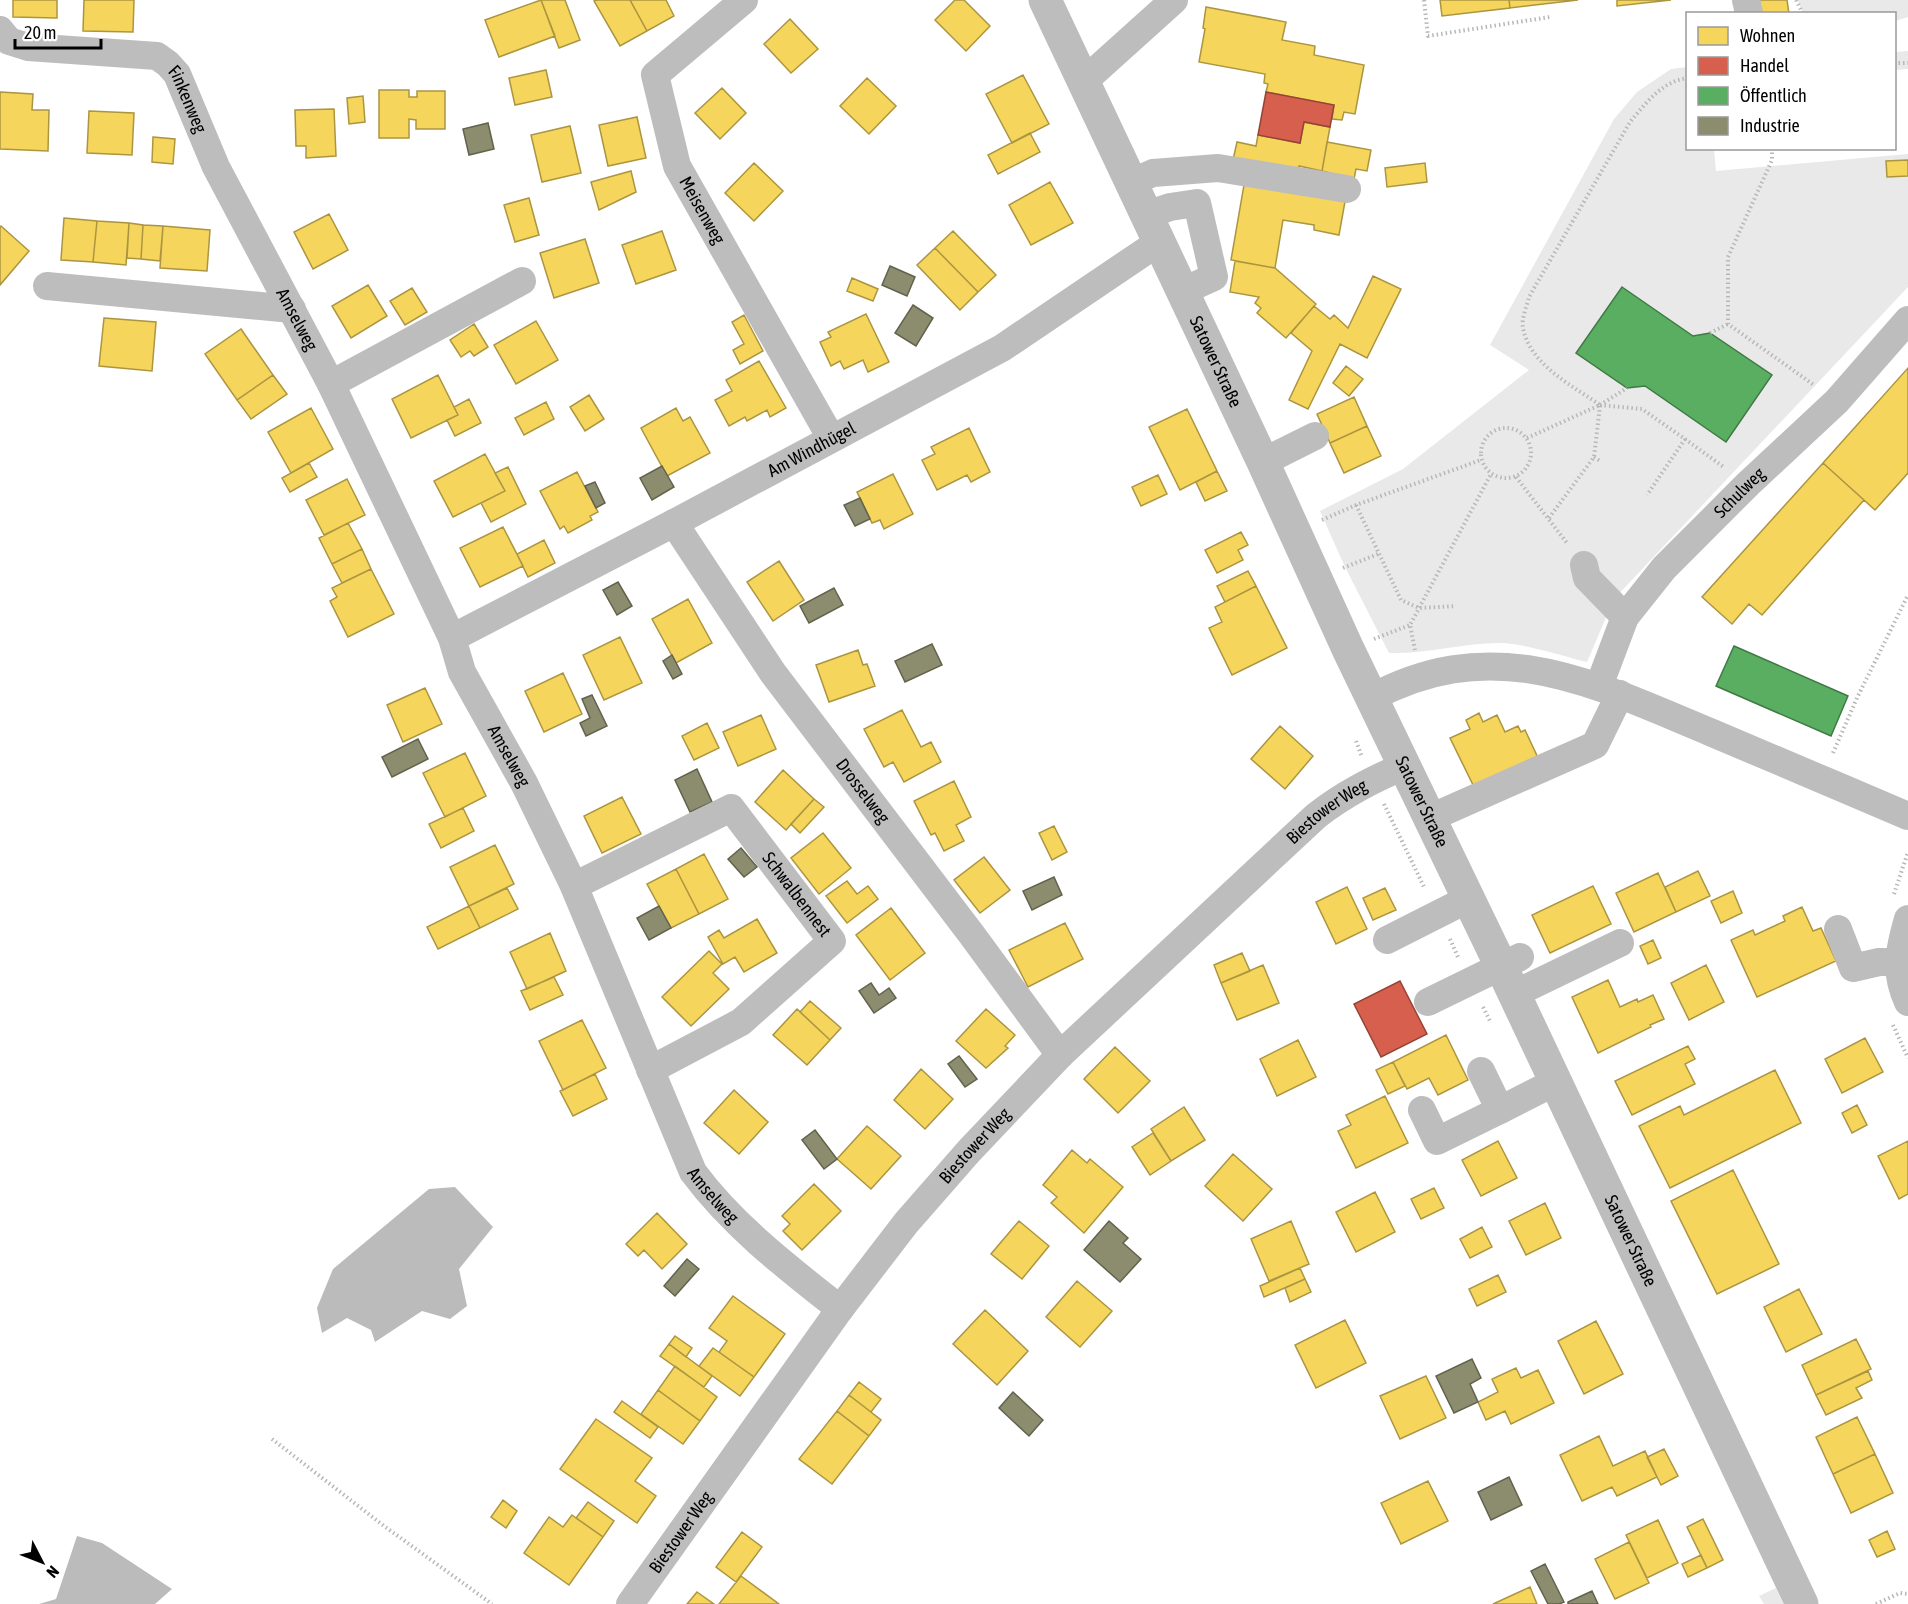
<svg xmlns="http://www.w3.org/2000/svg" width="1908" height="1604" font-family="'Asap Condensed',sans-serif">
  <rect width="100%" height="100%" fill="#fff"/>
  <!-- green -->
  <path fill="#e9e9e9" d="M1797,0H1908V17L1895,21L1894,14L1803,13Z
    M1908,51V69L1895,70V52Z
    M1687,67L1688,148L1714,149L1716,171L1908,154V287L1614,599L1587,662C1563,656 1523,643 1500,643C1463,643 1427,654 1389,653L1345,567L1320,511L1403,469L1529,370L1490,345L1614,119L1637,92L1671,69Z
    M1776,1588L1783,1604H1764L1759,1596Z"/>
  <!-- water -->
  <path fill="#bbb" d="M455,1187L493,1227L459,1269L467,1306L450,1319L422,1311L375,1342L371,1330L347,1318L322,1333L317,1308L333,1269L429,1189Z
    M77,1536L102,1543L172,1589L155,1604H39L56,1599Z"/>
  <!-- homes -->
  <path fill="#f6d55c" stroke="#ac9540" stroke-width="1.5" d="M13,0H57V18L13,17Z
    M84,0H134L133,32L83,31Z
    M541,0L555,36L499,57L485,20Z
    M541,0H565L580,40L559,48Z
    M597,0H630L647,31L620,46L594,1Z
    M630,0H666L674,16L647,31Z
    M955,0H964L990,26L966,51L935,20Z
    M1440,0H1509L1510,8L1442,16Z
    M1509,0H1578L1510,8Z
    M1617,0H1671L1617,6Z
    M1758,0H1787L1789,14H1760Z
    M1206,7L1286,22L1282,40L1315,46L1314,55L1364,65L1355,114L1344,112L1342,120L1332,119L1334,105L1266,92L1268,84L1264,83L1265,74L1199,62L1205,29L1203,28Z
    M790,19L818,49L791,73L764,44Z
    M546,70L552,97L515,105L509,78Z
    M1023,75L1049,124L1012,143L986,94Z
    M867,78L896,106L869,134L840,106Z
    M722,88L746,113L720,139L695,113Z
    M379,90H409V97H417V91H445V129H416V120L409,119V138H379Z
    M0,92L33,94L32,110H49L48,151L0,149Z
    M363,96L365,122L349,124L347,98Z
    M334,109L336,156L306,158V146H296L295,110Z
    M89,111L134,113L132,155L87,153Z
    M637,117L646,158L608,166L599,125Z
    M1304,122L1330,127L1322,171L1299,166L1298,173L1233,160L1237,142L1256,146L1258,135L1300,143Z
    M570,126L581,173L542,182L531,135Z
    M1030,133L1040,152L998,174L988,155Z
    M153,137L175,139L173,164L152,162Z
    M1327,142L1371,150L1367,171L1356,169L1354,179L1322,171Z
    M1908,160V176L1887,177L1886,161Z
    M754,163L783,191L754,221L725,193Z
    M1425,163L1427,182L1387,187L1385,168Z
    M631,171L636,192L599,210L591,182Z
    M1245,179L1346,196L1339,235L1314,230V225L1283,220L1275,268L1231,260Z
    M1050,182L1073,223L1031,245L1009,205Z
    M529,198L539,235L515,242L504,205Z
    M329,214L348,250L313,269L294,232Z
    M64,218L97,221L93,262L61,260Z
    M97,221L129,223L126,265L93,262Z
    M129,223L143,225L141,259L127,258Z
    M143,225L163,226L160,261L141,259Z
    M1,226L29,251L0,285V227Z
    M163,226L210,230L207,271L160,268Z
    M662,231L676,270L636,284L622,245Z
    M953,231L996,275L978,292L935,248Z
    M585,239L599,283L554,298L540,253Z
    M935,248L978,292L960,310L917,265Z
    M1235,261L1275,268L1316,304L1286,338L1257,313L1261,308L1255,303L1259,297L1230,292Z
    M1373,276L1401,289L1367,358L1340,344L1308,409L1289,400L1312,351L1291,333L1314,306L1330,319L1334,315L1348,328Z
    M852,278L878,289L873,301L847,291Z
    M368,285L387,316L351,338L332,306Z
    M412,288L427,312L405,325L390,301Z
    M866,314L889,362L868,372L863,360L844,369L840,361L831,366L820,342L831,337L828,332Z
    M744,315L763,351L740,364L733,350L744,344L732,322Z
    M104,318L156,322L152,371L99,366Z
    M536,321L558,360L516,384L494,345Z
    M474,324L488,347L474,356L470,351L461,357L450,340Z
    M241,329L273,375L237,400L205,354Z
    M759,361L786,408L770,417L767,410L747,421L745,417L729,426L715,400L732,391L726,380Z
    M1346,366L1363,379L1349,396L1333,383Z
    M1908,368V473L1875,510L1823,463Z
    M273,375L287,394L251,419L237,400Z
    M438,375L458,415L411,438L392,399Z
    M589,395L604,419L585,431L570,407Z
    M1354,397L1367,426L1330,443L1317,414Z
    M469,399L481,423L455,436L447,420L458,415L454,407Z
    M546,402L554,419L524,435L515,418Z
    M311,408L333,449L291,473L268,432Z
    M676,408L683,421L690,417L710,453L667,476L641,428Z
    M1187,409L1217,471L1180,490L1149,427Z
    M1367,426L1381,456L1344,473L1330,443Z
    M969,428L990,472L971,482L967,475L937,490L922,460L935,454L931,447Z
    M485,454L505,491L453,517L434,481Z
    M309,463L317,477L290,492L282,478Z
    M1823,463L1864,500L1762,615L1749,604L1732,624L1702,597Z
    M508,467L526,504L491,522L481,503L505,491L495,473Z
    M1217,471L1227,491L1205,501L1196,482Z
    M577,472L598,512L590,516L592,520L568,533L564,526L560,529L540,491Z
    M893,474L913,514L884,529L880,520L872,523L857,492Z
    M1158,475L1167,494L1141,506L1132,487Z
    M347,479L365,515L324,535L306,500Z
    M348,523L362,549L332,564L319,538Z
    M503,527L523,566L480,587L460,548Z
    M1241,532L1248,545L1238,550L1243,560L1217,573L1205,550Z
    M544,540L555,563L528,577L517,554Z
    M362,549L371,569L342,583L332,564Z
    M779,561L804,600L773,621L747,582Z
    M371,569L394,614L348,637L330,601L337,597L332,588Z
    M1248,571L1256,586L1225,602L1217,586Z
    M1256,586L1287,648L1232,675L1209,628L1222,622L1215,607Z
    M688,599L712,643L676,663L652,619Z
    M620,637L642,683L604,700L583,655Z
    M858,650L863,665L867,664L875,686L829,702L816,665Z
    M563,673L582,714L544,732L525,691Z
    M425,688L442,724L403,742L387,705Z
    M902,710L921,747L931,742L941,762L904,782L893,762L884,767L864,729Z
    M1479,713L1483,722L1497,715L1505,732L1518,726L1521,732L1525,730L1539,760L1476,791L1450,738L1470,729L1466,720Z
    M761,715L776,749L738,766L723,732Z
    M707,723L719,748L694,760L682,736Z
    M1280,726L1313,756L1285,789L1251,759Z
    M465,753L486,796L445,817L423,773Z
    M783,770L814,799L786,830L755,802Z
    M954,781L971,817L956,825L964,841L944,851L935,833L931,835L914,801Z
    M622,797L641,834L602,853L584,816Z
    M814,799L824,807L800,833L791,824Z
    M463,808L474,831L441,848L429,824Z
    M1054,826L1067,852L1052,860L1039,833Z
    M823,833L851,868L819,894L791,858Z
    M495,845L514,884L469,906L450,867Z
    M704,854L728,899L699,914L676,869Z
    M984,857L1010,890L980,913L954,880Z
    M676,869L699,914L671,928L647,884Z
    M1698,871L1710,896L1676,912L1665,887Z
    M1658,873L1676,912L1634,932L1616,893Z
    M847,881L857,894L868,886L878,899L847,923L826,896Z
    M1593,886L1611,924L1550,953L1532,915Z
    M1347,887L1367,929L1336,944L1316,902Z
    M507,888L518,909L480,928L469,906Z
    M1385,888L1396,910L1373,920L1363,898Z
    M1733,891L1742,913L1721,923L1711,901Z
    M469,906L480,928L438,949L427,927Z
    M1802,907L1813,931L1821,928L1836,961L1757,997L1731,940L1753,930L1755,935L1785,921L1783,916Z
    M891,908L925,953L890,980L856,935Z
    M757,919L777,953L744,972L735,957L723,964L708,937L719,930L724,938Z
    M1065,923L1083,959L1028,987L1009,950Z
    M550,933L566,971L527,989L510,952Z
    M1653,940L1661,958L1648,964L1640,946Z
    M709,951L722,964L713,973L729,989L691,1026L662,997Z
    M1242,953L1250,971L1221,983L1214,965Z
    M1263,965L1279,1003L1237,1020L1221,983Z
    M1706,965L1724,1002L1689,1020L1671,983Z
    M554,977L563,995L530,1010L521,991Z
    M1608,980L1620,1007L1637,999L1638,1002L1653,995L1664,1019L1650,1025L1651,1027L1598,1053L1572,997Z
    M810,1001L841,1028L830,1040L800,1012Z
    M797,1009L830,1040L807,1065L773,1035Z
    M986,1009L1015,1035L1005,1046L1008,1048L986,1068L956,1041Z
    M582,1020L606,1068L563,1090L539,1041Z
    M1446,1035L1468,1080L1438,1095L1429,1078L1407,1089L1393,1062Z
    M1865,1038L1883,1072L1842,1093L1825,1059Z
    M1298,1040L1316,1077L1277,1096L1260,1059Z
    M1688,1046L1695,1059L1685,1064L1695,1084L1632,1115L1615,1081Z
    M1115,1047L1150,1081L1118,1113L1084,1079Z
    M1393,1062L1405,1086L1388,1094L1376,1070Z
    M921,1069L953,1099L925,1129L894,1100Z
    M1775,1070L1801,1123L1670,1188L1639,1126L1680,1106L1684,1115Z
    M595,1074L607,1099L573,1116L560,1091Z
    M734,1090L768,1122L739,1154L704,1123Z
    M1385,1096L1408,1143L1356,1168L1338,1131L1351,1125L1346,1115Z
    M1857,1105L1867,1125L1852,1133L1842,1113Z
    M1184,1107L1205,1140L1171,1161L1151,1129Z
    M867,1126L901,1156L871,1189L837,1159Z
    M1153,1133L1171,1161L1150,1175L1132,1147Z
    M1498,1141L1517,1178L1481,1196L1462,1160Z
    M1908,1141V1194L1899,1199L1878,1156Z
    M1072,1150L1087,1163L1090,1159L1123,1187L1084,1233L1051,1203L1057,1197L1043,1185Z
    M1233,1154L1272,1189L1243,1221L1205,1186Z
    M1733,1170L1779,1264L1717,1294L1671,1201Z
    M814,1184L841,1211L802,1250L783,1231L790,1224L782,1216Z
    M1434,1188L1444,1208L1421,1219L1411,1199Z
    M1375,1192L1395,1232L1356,1252L1336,1212Z
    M1545,1203L1561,1238L1526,1255L1509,1221Z
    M657,1213L687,1244L662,1269L644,1250L638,1256L626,1244Z
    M1019,1221L1049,1246L1022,1279L991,1254Z
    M1291,1221L1309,1264L1269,1281L1251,1239Z
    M1482,1227L1492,1247L1470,1258L1460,1239Z
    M1300,1268L1305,1279L1264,1297L1260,1286Z
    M1498,1275L1506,1292L1477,1306L1469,1289Z
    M1305,1279L1311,1292L1290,1302L1285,1288Z
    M1077,1281L1112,1311L1080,1347L1046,1317Z
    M1799,1289L1822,1334L1786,1352L1764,1307Z
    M733,1296L785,1334L754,1377L719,1352L727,1341L709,1328Z
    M985,1310L1028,1351L997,1385L953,1344Z
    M1345,1320L1366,1363L1316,1388L1295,1345Z
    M1596,1321L1623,1374L1584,1394L1558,1341Z
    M675,1336L692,1348L686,1357L669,1344Z
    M1856,1339L1871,1369L1816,1395L1802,1365Z
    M669,1344L712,1376L704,1387L660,1356Z
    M713,1348L754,1377L740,1396L699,1366Z
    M675,1366L717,1397L700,1421L658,1390Z
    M1516,1368L1521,1378L1538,1370L1554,1403L1511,1424L1505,1411L1486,1420L1478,1402L1498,1392L1492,1379Z
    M1868,1371L1872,1380L1856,1388L1862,1398L1826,1415L1816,1395Z
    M1426,1376L1446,1418L1400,1439L1380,1396Z
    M859,1382L881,1399L871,1412L849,1395Z
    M658,1390L700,1421L683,1444L641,1414Z
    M849,1395L881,1420L869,1436L837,1411Z
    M622,1401L658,1427L650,1438L614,1412Z
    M837,1411L869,1436L832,1484L799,1459Z
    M1857,1417L1875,1454L1833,1474L1816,1437Z
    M596,1419L652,1458L635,1481L656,1496L637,1523L560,1469Z
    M1599,1436L1613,1466L1645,1451L1657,1477L1617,1496L1612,1487L1582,1501L1560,1455Z
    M1664,1449L1678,1476L1661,1485L1647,1457Z
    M1875,1454L1893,1493L1851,1513L1833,1474Z
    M1428,1481L1448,1521L1401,1544L1381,1503Z
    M503,1500L517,1511L506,1528L491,1517Z
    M588,1502L614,1521L603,1537L576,1518Z
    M572,1515L603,1537L569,1585L524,1553L549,1517L563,1527Z
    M1703,1519L1723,1560L1707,1568L1687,1527Z
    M1658,1520L1678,1563L1647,1578L1626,1535Z
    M1887,1531L1895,1549L1877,1557L1869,1540Z
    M742,1532L762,1547L736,1582L716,1567Z
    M1629,1542L1649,1583L1615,1599L1595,1559Z
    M1701,1555L1707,1568L1688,1577L1682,1564Z
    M741,1576L779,1604H719Z
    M1530,1587L1537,1604H1493Z
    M697,1592L714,1604H687Z"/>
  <!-- shops -->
  <path fill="#d6604d" stroke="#964336" stroke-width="1.5" d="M1266,92L1334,105L1330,127L1304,122L1300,143L1258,135Z
    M1400,981L1427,1034L1381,1057L1354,1004Z"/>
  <!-- public -->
  <path fill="#5aae61" stroke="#3f7a44" stroke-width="1.5" d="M1622,287L1693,336L1710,333L1772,375L1726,442L1645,386L1627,388L1576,353Z
    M1734,646L1848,696L1831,736L1716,686Z"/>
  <!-- industry -->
  <path fill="#8c8c6e" stroke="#62624d" stroke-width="1.5" d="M488,123L494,149L469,155L463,129Z
    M890,266L915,277L907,296L882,285Z
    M913,305L933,318L916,346L895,333Z
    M662,466L674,487L652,500L640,478Z
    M595,482L605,503L596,508L585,486Z
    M860,498L870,519L855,526L844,505Z
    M618,582L632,606L617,615L603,590Z
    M834,588L843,605L809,623L800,606Z
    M932,644L942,665L905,682L895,661Z
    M672,655L682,674L673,679L663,661Z
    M592,695L607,726L586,736L580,723L590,718L582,699Z
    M418,739L428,759L392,777L382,757Z
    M697,769L712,802L690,812L675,780Z
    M741,848L757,867L744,877L728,859Z
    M1054,877L1062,895L1032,910L1023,891Z
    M659,906L671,928L649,940L637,918Z
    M871,983L879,995L889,988L896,998L874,1013L859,991Z
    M959,1056L977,1079L965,1087L948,1064Z
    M815,1130L837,1159L824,1169L802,1140Z
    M1109,1221L1128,1238L1123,1243L1141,1259L1120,1282L1084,1250Z
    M687,1259L699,1269L675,1296L664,1286Z
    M1472,1359L1481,1378L1470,1384L1478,1402L1454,1413L1436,1376Z
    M1013,1392L1043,1420L1029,1436L999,1408Z
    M1509,1477L1522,1505L1491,1520L1478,1492Z
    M1545,1564L1564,1602L1559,1604H1548L1531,1571Z
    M1592,1591L1598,1604H1568V1602Z"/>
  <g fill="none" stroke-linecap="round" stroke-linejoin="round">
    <!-- path -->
    <path stroke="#b8b8b8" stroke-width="4" stroke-dasharray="1.5 3" stroke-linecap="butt" d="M1424,0L1428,36L1550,17
      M1796,0L1803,14
      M1894,63H1908
      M1772,148V160L1728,257V324L1814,385
      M1710,333L1728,324
      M1600,405L1642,409L1685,439L1647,495
      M1600,405L1627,388
      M1481 453a25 25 0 1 1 50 0a25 25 0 1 1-50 0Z
      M1527,438L1600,405C1573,386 1530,365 1523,328C1521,319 1527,306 1529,297L1630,122C1646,103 1662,81 1688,78
      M1685,439L1725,468
      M1594,457L1600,461
      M1516,477L1567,543
      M1356,505L1401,600L1419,608L1456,606
      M1549,518L1594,457L1600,406
      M1322,520L1356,505L1481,460
      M1343,568L1378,554
      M1374,639L1410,625
      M1415,650L1410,625L1491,474
      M1356,741L1362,757
      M1833,753L1857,698L1908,595
      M1384,804L1425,889
      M1894,894L1908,852
      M1450,939L1458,957
      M1483,1007L1490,1021
      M1893,1025L1908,1058
      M272,1439L384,1526L492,1604
      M1876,1604L1900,1593L1908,1594"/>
    <!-- minor -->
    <g stroke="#bdbdbd" stroke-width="28">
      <path id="s1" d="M744,0L655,75L677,166L831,438"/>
      <path d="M1746,0L1749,13"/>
      <path id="s2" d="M0,30L9,41L28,47L157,56L168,64L177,74L216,167L331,384L452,638L462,672L524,783L574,886L693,1172C733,1226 788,1268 840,1309"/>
      <path d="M1083,82L1174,0"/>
      <path d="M1132,182L1153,173L1218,168L1347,189"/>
      <path d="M1147,215L1170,207L1197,203L1214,277L1183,291"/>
      <path d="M47,286L292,309"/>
      <path d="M331,384L522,281"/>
      <path d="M1263,462L1315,436"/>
      <path id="s3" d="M674,523L773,673L972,935L1060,1055"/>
      <path d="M1584,565L1587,578L1625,617"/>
      <path id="s4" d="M452,638L674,523L1002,348L1159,242"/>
      <path id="s5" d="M1599,686L1625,617L1664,568L1748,484L1837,401L1908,320"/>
      <path d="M1371,698C1495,631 1594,684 1710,732C1777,760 1842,788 1908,816"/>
      <path d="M1430,818L1595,745L1620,694"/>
      <path id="s6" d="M574,886L731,808L832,941L741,1022L650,1070"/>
      <path d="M1908,919C1899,950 1894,972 1908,1002"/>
      <path d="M1838,929L1853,968L1879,962H1898"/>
      <path d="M1387,940L1468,899"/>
      <path d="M1514,994L1620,943"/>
      <path d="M1428,1002L1520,957"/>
      <path d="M1422,1110L1437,1141L1500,1110L1481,1071"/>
      <path d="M1500,1110L1555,1082"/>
      <path id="s7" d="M630,1604L840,1309L906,1223L969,1151L1060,1055L1316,816C1344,794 1372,780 1404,766"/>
    </g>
    <!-- major -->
    <path stroke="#bdbdbd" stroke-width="33" id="s8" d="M1045,0L1263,462L1348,649L1501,966L1802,1604"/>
  </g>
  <g text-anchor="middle" stroke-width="6" stroke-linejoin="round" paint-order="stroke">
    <!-- street labels -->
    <g font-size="18" fill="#000" stroke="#fff">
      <text dy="6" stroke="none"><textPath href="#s2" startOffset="218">Finkenweg</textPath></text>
      <text dy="6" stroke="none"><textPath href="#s1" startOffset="261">Meisenweg</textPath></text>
      <text dy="6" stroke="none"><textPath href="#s2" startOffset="464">Amselweg</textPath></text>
      <text dy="6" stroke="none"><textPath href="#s8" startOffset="400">Satower Straße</textPath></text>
      <text dy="6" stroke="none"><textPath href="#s4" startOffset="406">Am Windhügel</textPath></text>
      <text dy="6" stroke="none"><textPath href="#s5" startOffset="243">Schulweg</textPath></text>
      <text dy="6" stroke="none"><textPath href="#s2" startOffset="950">Amselweg</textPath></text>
      <text dy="6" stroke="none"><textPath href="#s3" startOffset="328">Drosselweg</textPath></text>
      <text dy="6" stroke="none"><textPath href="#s8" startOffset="886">Satower Straße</textPath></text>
      <text dy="6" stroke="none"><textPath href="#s7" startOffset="1060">Biestower Weg</textPath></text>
      <text dy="6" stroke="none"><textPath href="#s6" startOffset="284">Schwalbennest</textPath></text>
      <text dy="6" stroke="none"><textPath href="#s7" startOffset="574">Biestower Weg</textPath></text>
      <text dy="6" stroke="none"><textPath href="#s2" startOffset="1436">Amselweg</textPath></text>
      <text dy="6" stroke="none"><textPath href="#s8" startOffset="1372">Satower Straße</textPath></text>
      <text dy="6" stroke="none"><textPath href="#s7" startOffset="88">Biestower Weg</textPath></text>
    </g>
  </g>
  <!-- legend -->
  <rect x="1686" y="12" width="210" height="138" fill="#ffffff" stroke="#999999" stroke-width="1.5"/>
  <rect x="1698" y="27" width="30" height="18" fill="#f6d55c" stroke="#999999" stroke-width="1.5"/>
  <text x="1740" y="42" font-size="18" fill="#000000">Wohnen</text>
  <rect x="1698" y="57" width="30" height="18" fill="#d6604d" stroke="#999999" stroke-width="1.5"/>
  <text x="1740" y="72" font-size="18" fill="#000000">Handel</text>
  <rect x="1698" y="87" width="30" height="18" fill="#5aae61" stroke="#999999" stroke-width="1.5"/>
  <text x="1740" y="102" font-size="18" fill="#000000">Öffentlich</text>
  <rect x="1698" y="117" width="30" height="18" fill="#8c8c6e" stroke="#999999" stroke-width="1.5"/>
  <text x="1740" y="132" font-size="18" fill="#000000">Industrie</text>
  <!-- north arrow -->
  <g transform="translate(42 1562) rotate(132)" stroke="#ffffff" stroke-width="4.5" paint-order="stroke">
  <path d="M0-4.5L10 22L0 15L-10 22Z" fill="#000000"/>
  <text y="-9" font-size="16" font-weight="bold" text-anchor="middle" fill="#000000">N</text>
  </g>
  <!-- scale -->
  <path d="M15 39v9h86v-9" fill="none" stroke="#000000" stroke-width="3"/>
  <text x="24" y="39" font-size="18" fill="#000000" stroke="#ffffff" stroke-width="4.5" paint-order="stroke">20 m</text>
</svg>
